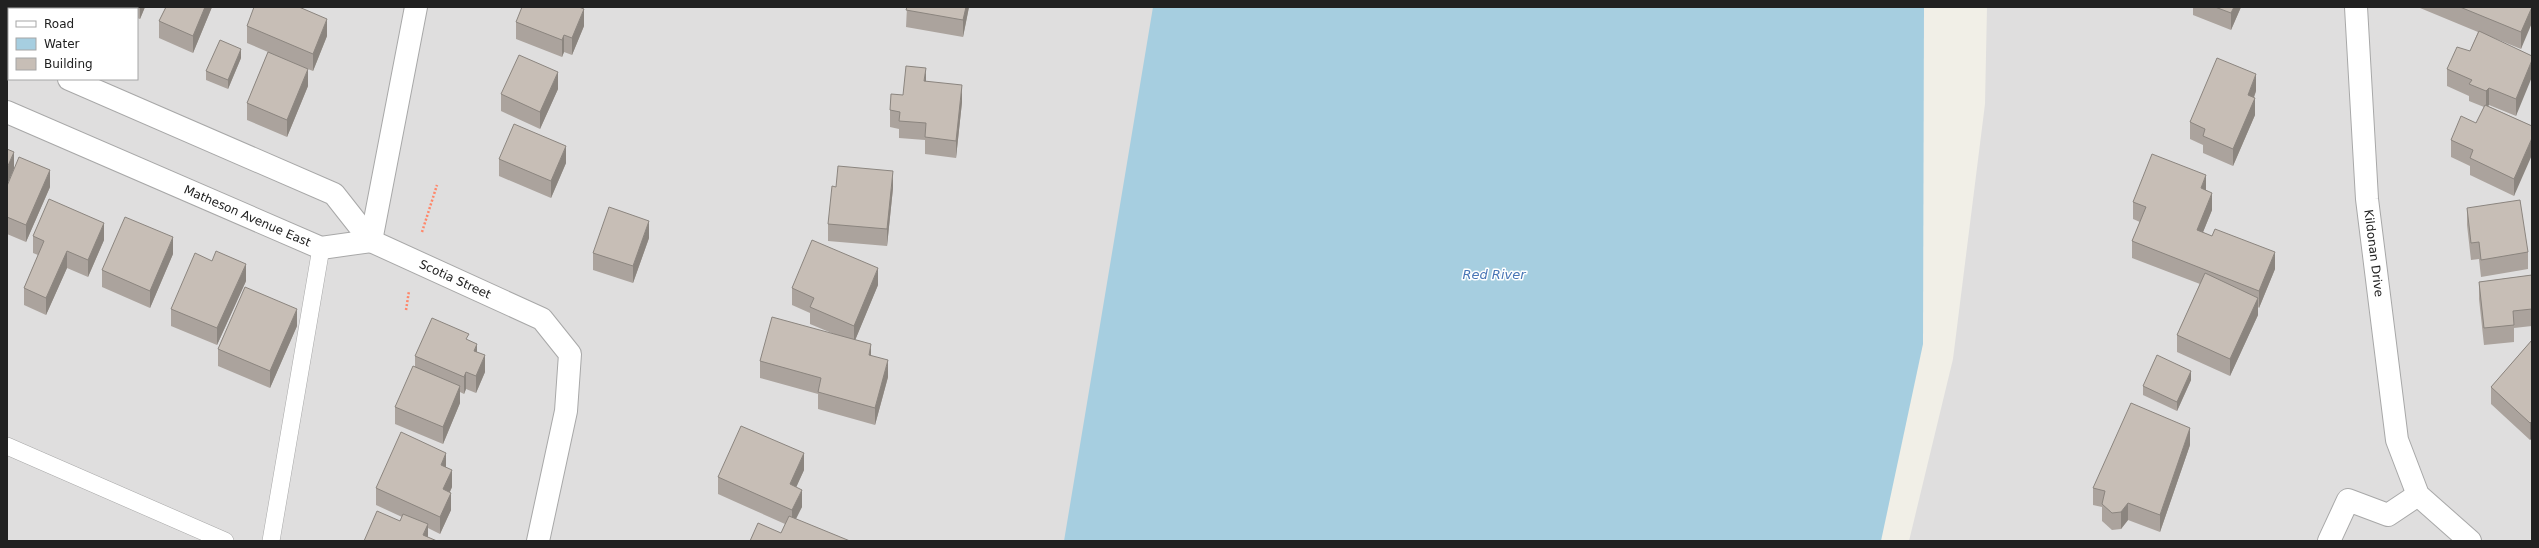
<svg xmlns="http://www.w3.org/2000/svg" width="2539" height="548" font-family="'DejaVu Sans',sans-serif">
  <rect width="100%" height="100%" fill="#f1efe7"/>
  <!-- residential -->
  <path fill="#dfdede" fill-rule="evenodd" d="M7,7H1230L1177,541H7ZM9,9H137V79H9Z
    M1987,7H2532V541H1909L1953,359L1985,104Z"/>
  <!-- water -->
  <path fill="#a6cee0" d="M1153,7H1924L1923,344L1881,541H1064Z"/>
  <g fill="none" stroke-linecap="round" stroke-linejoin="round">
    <defs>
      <path id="lane" d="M7,446L225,541
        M271,541L321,248"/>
      <g id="street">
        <path id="s1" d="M2356,7L2367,199L2397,440L2418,495L2470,541"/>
        <path d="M7,52L9,53"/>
        <path id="s2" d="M69,79L334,194L371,241L542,319L570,354L566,411L538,541"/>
        <path id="s3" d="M7,112L321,248L371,241"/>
        <path d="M371,241L416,7"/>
        <path d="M2329,541L2348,500L2388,515L2418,495"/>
      </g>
    </defs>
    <!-- lane casing -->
    <use href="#lane" stroke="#a8a8a8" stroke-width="18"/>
    <!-- street casing -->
    <use href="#street" stroke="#a8a8a8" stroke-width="24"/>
    <!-- path -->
    <path stroke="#ff876a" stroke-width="2.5" stroke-dasharray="2 2" stroke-linecap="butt" d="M422,232L437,185
      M406,310L409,291"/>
    <!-- lane -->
    <use href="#lane" stroke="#fff" stroke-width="17"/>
    <!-- street -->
    <use href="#street" stroke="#fff" stroke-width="22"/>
  </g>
  <!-- wall -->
  <path fill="#aba39d" d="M112,7H145L140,19L137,18V9H117Z
    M166,7H212L193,53L159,38V21Z
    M907,7H969L963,37L906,27Z
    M2193,7H2241L2231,30L2193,15Z
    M2420,7H2532L2521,49L2484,34L2532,56L2516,116L2489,105L2488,106L2532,126L2514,196L2470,175V166L2451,157V140L2476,123L2484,107L2469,101V96L2447,86V69L2470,51L2478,32L2420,8Z
    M516,22L584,26L572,55L564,52L562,57L516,39Z
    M247,26L327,36L313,71L295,64L308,86L287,137L247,120V103L268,52L247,43Z
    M241,58L228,89L206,80V71Z
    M926,82L962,102L956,158L925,154V140L899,138V129L890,127V110L903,95Z
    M558,89L540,129L501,111V94Z
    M2256,91L2254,98L2255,115L2233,166L2203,153V145L2190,139V122Z
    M499,159L566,163L551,198L499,176Z
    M7,186L50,187L26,242L7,234Z
    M893,188L887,246L828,241V224Z
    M2206,190L2212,210L2203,232L2275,269L2259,308L2258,307V315L2230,376L2177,352V335L2200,284L2132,258V241L2140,222L2133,219V202Z
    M2467,208L2528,252V269L2481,277L2479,259L2471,260L2467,225Z
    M33,236L104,240L88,277L67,268L46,315L24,305V288L38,255L33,253Z
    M649,238L633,283L593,270V253Z
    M173,254L150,308L102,287V270Z
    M2532,275V326L2514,328V342L2484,345L2479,299V282Z
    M246,281L217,345L171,326V309Z
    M878,285L855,340L871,355L888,377L875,425L818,409V394L760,378V361L834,334L810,324V313L792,305V288Z
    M297,326L270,388L218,366V349Z
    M469,340L477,352L485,372L476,393L466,389L464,394L460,392V403L443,444L395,424V407L415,367V356Z
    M2532,340V438L2530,440L2491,404V387Z
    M2191,380L2177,411L2143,395V386Z
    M2190,445L2160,532L2128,520L2121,529L2112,530L2102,521V507L2093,505V488Z
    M446,467L452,487L450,492L451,510L440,534L428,528L364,541L400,521L402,517L376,505V488Z
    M804,470L796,487L802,507L781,533L785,524L718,494V477Z"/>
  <!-- shaded-wall -->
  <path fill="#8b857f" d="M140,7H145L140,19Z
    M205,7H212L193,53V36Z
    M966,7H969L963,37V20Z
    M2234,7H2241L2231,30V13Z
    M2532,7V23L2521,49V32Z
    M584,9V26L572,55V38Z
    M327,19V36L313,71V54Z
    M564,35V52L562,57V40Z
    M241,49V58L228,89V80Z
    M2532,60V77L2516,116V99Z
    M926,68V85L924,81Z
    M308,69V86L287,137V120Z
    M558,72V89L540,129V112Z
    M2256,74V91L2248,112V95Z
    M962,85V102L956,158V141Z
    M2489,88V105L2486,108V91Z
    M2255,98V115L2233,166V149Z
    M2532,138V155L2514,196V179Z
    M566,146V163L551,198V181Z
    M14,152V169L7,185V168Z
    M50,170V187L26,242V225Z
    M893,171V188L887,246V229Z
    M2206,175V192L2201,188Z
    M2212,193V210L2197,247V230Z
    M649,221V238L633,283V266Z
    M104,223V240L88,277V260Z
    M173,237V254L150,308V291Z
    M67,251V268L46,315V298Z
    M2275,252V269L2259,308V291Z
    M246,264V281L217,345V328Z
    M878,268V285L854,343V326Z
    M2258,298V315L2230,376V359Z
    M297,309V326L270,388V371Z
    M477,344V361L474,351Z
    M871,344V362L869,355Z
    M485,355V372L476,393V376Z
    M888,360V377L875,425V408Z
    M2191,371V380L2177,411V402Z
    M466,372V389L464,394V377Z
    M460,386V403L443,444V427Z
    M2532,421V438L2530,440V423Z
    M2190,428V445L2160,532V515Z
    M446,453V470L441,465Z
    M804,453V470L790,501V484Z
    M452,470V487L443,506V489Z
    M802,490V507L792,527V510Z
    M451,493V510L440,534V517Z
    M2128,503V520L2121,529V512Z
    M428,524V541L423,535Z"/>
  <!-- building -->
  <path fill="#c7beb6" stroke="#8b857f" d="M166,7H205L193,36L159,21Z
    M254,7H299L327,19L313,54L247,26Z
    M522,7H579L584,9L572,38L564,35L562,40L516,22Z
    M907,7H966L963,20L906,10Z
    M2215,7H2234L2231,13Z
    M2460,7H2532L2521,32Z
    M2479,31L2532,56V60L2516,99L2489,88L2486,91L2469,84L2472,80L2447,69L2457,47L2470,51Z
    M220,40L241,49L228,80L206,71Z
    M268,52L308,69L287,120L247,103Z
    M519,55L558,72L540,112L501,94Z
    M2217,58L2256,74L2248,95L2255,98L2233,149L2203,136L2205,129L2190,122Z
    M906,66L926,68L924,81L962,85L956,141L925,137L926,123L899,121L900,112L890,110L891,94L903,95Z
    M2485,105L2532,126V138L2514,179L2470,158L2473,150L2451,140L2461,116L2476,123Z
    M514,124L566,146L551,181L499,159Z
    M7,149L14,152L7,168Z
    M2152,154L2206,175L2201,188L2212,193L2197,230L2212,236L2215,229L2275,252L2259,291L2132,241L2146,207L2133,202Z
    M19,157L50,170L26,225L7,217V186Z
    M838,166L893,171L887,229L828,224L832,186L836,187Z
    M49,199L104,223L88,260L67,251L46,298L24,288L44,241L33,236Z
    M2520,200L2528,252L2481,260L2479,242L2471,243L2467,208Z
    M609,207L649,221L633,266L593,253Z
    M125,217L173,237L150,291L102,270Z
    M812,240L878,268L854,326L810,307L814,298L792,288Z
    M216,251L246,264L217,328L171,309L195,253L212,261Z
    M2205,273L2258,298L2230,359L2177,335Z
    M2532,275V309L2513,311L2514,325L2484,328L2479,282Z
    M245,287L297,309L270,371L218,349Z
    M772,317L871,344L869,355L888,360L875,408L818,392L821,378L760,361Z
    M432,318L469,334L466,339L477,344L474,351L485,355L476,376L466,372L464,377L415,356Z
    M2532,340V421L2530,423L2491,387Z
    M2157,355L2191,371L2177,402L2143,386Z
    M413,366L460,386L443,427L395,407Z
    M2131,403L2190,428L2160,515L2128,503L2121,512L2112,513L2102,504L2105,491L2093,488Z
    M741,426L804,453L790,484L802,490L792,510L718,477Z
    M401,432L446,453L441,465L452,470L443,489L451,493L440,517L376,488Z
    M377,511L400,521L403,514L428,524L423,535L437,541H364Z
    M789,516L850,541H750L758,523L781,533Z"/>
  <g text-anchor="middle" stroke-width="3" stroke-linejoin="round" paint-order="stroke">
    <!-- street labels -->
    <g font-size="12" fill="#212121" stroke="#fff">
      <text dy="4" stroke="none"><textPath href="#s3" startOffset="262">Matheson Avenue East</textPath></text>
      <text dy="4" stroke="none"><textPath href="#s1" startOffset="247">Kildonan Drive</textPath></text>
      <text dy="4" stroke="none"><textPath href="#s2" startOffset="441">Scotia Street</textPath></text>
    </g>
    <!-- water labels -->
    <g font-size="13" font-style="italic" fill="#4875b5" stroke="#fff">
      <text x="1494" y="279">Red River</text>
    </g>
  </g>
  <!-- border -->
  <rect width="2539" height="548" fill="none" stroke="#212121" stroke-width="16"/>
  <!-- legend -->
  <rect x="8" y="8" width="130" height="72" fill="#ffffff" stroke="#a6a6a6"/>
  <rect x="16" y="21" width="20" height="6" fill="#ffffff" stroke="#a6a6a6"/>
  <text x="44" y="28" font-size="12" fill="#212121">Road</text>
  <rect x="16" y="38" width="20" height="12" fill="#a6cee0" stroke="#a6a6a6"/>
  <text x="44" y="48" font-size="12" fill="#212121">Water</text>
  <rect x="16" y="58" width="20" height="12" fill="#c7beb6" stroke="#a6a6a6"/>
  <text x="44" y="68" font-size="12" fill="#212121">Building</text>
</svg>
